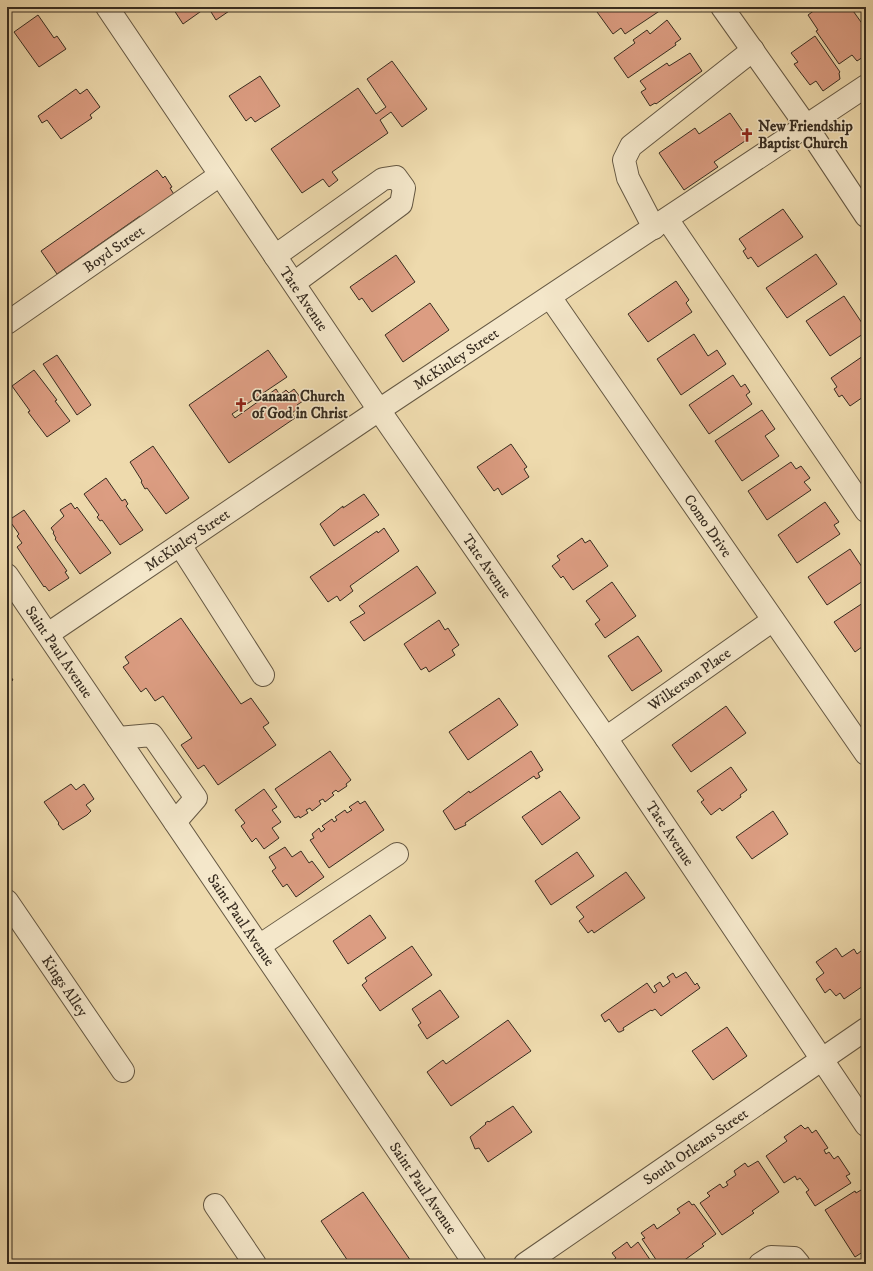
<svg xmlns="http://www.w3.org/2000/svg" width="873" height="1271" font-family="'IM FELL DW Pica',serif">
  <rect width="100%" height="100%" fill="#eedaad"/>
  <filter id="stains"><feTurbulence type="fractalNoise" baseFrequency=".005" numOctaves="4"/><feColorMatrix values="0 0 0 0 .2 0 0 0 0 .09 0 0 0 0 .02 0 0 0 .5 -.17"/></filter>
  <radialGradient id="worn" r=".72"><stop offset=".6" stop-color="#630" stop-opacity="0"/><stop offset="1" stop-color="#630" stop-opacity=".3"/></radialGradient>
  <!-- building -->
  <path fill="#dc9d82" stroke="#372c20" d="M7,7H17L7,14Z
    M172,7H207L183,24Z
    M208,7H235L216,20Z
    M604,7H659L661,10L625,34L621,28L613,34L597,12Z
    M819,7L851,8L866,29V55L857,61L852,55L839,64L816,31L818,30L808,15Z
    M38,15L54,38L57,36L66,49L39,67L14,32Z
    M667,20L681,39L675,43L676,45L628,78L614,58L635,43L633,40L647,30L650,34Z
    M815,36L840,72L839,73L840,79L823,91L816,81L810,85L794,64L798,62L791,53Z
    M690,53L702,71L656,104L655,103L650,106L641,92L646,89L640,81L667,63L669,66Z
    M392,61L427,109L402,127L391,112L380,120L388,133L332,172L338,180L329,187L323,179L302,193L271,149L358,88L376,114L386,107L367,79Z
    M260,76L280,106L255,122L251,117L246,121L229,96Z
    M76,89L80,94L87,89L100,107L90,115L92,118L61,139L47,120L42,123L38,116Z
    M730,113L748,139L714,162L718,167L684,190L659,153L695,128L699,134Z
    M157,170L163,178L165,176L172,187L170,188L175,196L142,219L140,216L57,274L41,251Z
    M783,209L803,237L758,267L751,257L748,259L743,251L746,249L739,239Z
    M816,254L837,284L787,318L766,288Z
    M396,255L415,282L372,312L362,298L359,300L350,287Z
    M676,281L689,300L686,303L692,312L648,342L628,314Z
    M844,296L866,329V332L830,356L806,321Z
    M430,303L449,330L403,362L385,335Z
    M694,334L708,356L717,350L726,364L681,395L657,359Z
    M268,350L287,377L232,414L235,418L276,389L280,395L286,390L289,393L294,389L303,401L297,405L299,408L292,413L295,418L229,463L189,405Z
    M866,354V395L850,406L842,395L839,397L834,389L837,387L831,378Z
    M57,355L91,405L77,415L43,364Z
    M34,370L57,400L55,401L70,421L47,437L28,412L30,411L12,386Z
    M733,375L741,387L745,384L750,392L746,395L752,404L709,434L689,405Z
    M762,410L775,429L765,436L779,456L742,481L715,441Z
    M511,444L527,467L524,469L529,477L502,495L498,488L494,491L477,467Z
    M153,446L189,498L166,514L147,488L145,489L141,482L142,481L130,462Z
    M791,462L796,469L801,466L810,478L804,482L811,490L767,520L748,491Z
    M106,478L122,501L125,499L128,504L126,506L143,530L120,545L102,520L100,521L97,517L99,515L84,494Z
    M364,494L379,515L334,546L320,524L343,506V508Z
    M825,502L839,522L834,525L840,534L797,563L778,535Z
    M71,503L75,509L77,507L111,553L80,574L55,539L56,538L53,533L54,532L51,528L64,516L60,510Z
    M24,510L67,571L65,572L69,578L49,591L45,586L44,587L17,547L22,543L17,536L19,534L9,520Z
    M384,528L399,551L350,586L353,591L340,601L337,596L328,602L310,577L377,531L378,533Z
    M582,538L585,543L590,540L608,566L573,590L563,576L561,578L552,566L560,560L557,556Z
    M850,549L866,573V579L827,605L808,577Z
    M417,566L436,593L364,641L350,622L365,613L359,606Z
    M612,582L636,616L605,638L595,624L600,620L586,601Z
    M866,601V644L855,652L834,622Z
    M181,618L241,704L251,698L269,723L263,727L276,745L218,785L204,765L198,769L181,745L192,738L163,696L155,701L146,688L141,692L123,667L129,663L125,657Z
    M439,620L445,630L448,628L459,645L452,650L455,655L429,672L426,667L421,670L404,644Z
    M638,636L662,671L632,691L608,656Z
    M7,671L13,680L7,684Z
    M499,698L518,725L468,760L449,732Z
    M726,706L746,733L691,772L672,745Z
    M330,751L351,780L346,784L347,786L338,792L336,790L332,793L334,795L325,802L323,799L319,801L321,804L312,811L310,808L306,810L308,813L300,818L299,816L295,818L275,789Z
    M531,751L543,770L538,773L540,777L536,779L534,776L465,823L466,825L455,830L443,811L469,791L470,793Z
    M731,767L747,790L740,795L741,797L722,811L720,808L711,815L701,802L704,800L697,791Z
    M71,784L76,790L84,784L94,799L86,805L91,811L87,815L63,830L58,824L59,823L44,802Z
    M264,789L277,807L272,810L281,822L272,828L279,838L264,849L256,838L252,842L241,826L245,823L235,810Z
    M560,791L580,818L542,845L522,817Z
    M358,801L360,804L365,801L384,830L329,868L310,840L314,838L312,834L319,828L321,832L325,829L322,826L332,819L334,822L337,820L335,817L345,810L347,813L352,810L349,807Z
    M773,811L788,834L752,859L736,837Z
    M285,847L292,857L301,851L309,863L312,861L324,877L296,897L287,884L283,887L272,871L276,868L269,857Z
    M577,852L594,876L551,905L535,881Z
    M626,872L645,898L594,933L592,930L588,933L579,921L584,917L576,907Z
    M370,915L386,938L348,964L333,941Z
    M412,946L432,975L380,1011L362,985L367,981L365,978Z
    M836,948L842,957L854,949L857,954L861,951L866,958V984L844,999L840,993L836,996L830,989L825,993L816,979L824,973L816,962Z
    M686,972L695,985L697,983L700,988L661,1016L655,1009L652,1011L651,1010L623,1028L624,1030L620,1032H618L609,1019L605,1022L601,1015L647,983L654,993L657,991L654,986L660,982L663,987L670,982L667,977L673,973L676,978Z
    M440,990L459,1017L427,1039L418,1025L421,1023L412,1009Z
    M508,1020L531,1051L451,1106L427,1072L443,1060L446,1064Z
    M727,1027L747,1056L713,1080L692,1051Z
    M513,1106L532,1132L488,1162L479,1148L475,1149L470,1137L486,1124L485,1123L488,1121L489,1122Z
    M801,1125L805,1129L808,1127L812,1133L816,1130L828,1148L824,1150L826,1154L829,1152L834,1159L838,1156L850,1174L846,1176L851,1183L815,1206L806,1192L809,1190L800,1178L797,1180L795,1176L784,1183L766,1156L787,1141L784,1137Z
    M758,1161L779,1192L752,1211L754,1213L722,1235L700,1203L710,1196L707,1193L720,1184L723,1188L728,1185L726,1182L736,1175L734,1171L745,1163L748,1167Z
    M861,1190L866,1198V1250L855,1257L825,1210L855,1191L856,1193Z
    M363,1192L413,1264H350L321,1221Z
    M689,1201L692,1205L694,1204L716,1234L702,1244L704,1246L679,1264L677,1261L672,1264H659L642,1239L645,1238L641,1233L654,1224L657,1229L680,1213L677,1209Z
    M627,1242L631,1248L638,1242L653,1264H607L616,1258L612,1253Z
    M866,1261V1264H855V1263Z"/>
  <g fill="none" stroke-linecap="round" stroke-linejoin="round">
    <defs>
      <g id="minor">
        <path id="s1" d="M107,7L379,410L606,738L866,1125"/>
        <path d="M722,7L807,127L866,216"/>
        <path d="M667,219L866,511"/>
        <path d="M654,228L628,178L624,160L631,146L753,50"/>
        <path d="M275,256L383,179L396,177L404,188L401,204L294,283"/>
        <path id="s2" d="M550,297L866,754"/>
        <path id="s3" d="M7,323L220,175"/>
        <path d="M180,545L263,675"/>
        <path id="s4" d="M7,575L475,1264"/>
        <path id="s5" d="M48,634L379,410L866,86"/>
        <path d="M118,738L152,735L196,798L175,822"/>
        <path id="s6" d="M606,738L773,620"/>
        <path id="s7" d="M7,901L123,1071"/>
        <path d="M259,946L397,854"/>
        <path d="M215,1205L255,1264"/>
        <path id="s8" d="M525,1264L866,1029"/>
        <path d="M760,1264L771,1257L794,1258L799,1264"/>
      </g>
    </defs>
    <!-- minor casing -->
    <use href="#minor" stroke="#655843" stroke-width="24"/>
    <!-- minor -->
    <use href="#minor" stroke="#f4e7ca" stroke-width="22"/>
  </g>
  <!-- icons -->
  <defs>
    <symbol id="church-bare" viewBox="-9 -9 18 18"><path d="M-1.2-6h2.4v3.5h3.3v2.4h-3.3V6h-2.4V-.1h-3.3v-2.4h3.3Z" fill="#8f2418" stroke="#f4e7ca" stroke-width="2.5" paint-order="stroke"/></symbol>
  </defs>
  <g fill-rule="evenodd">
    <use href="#church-bare" x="737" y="125" width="20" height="20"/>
    <use href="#church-bare" x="231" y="395" width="20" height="20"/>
  </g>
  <g text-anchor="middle" stroke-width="3" stroke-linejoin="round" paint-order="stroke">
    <!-- poi labels -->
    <g font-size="15" font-weight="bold" fill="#372c20" stroke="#f4e7ca" text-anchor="start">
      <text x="758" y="131">New Friendship<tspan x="758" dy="17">Baptist Church</tspan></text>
      <text x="252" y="401">Canaan Church<tspan x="252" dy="17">of God in Christ</tspan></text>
    </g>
    <!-- street labels -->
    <g font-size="15" fill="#372c20" stroke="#f4e7ca">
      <text dy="5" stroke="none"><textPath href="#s3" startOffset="130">Boyd Street</textPath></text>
      <text dy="5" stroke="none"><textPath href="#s1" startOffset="352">Tate Avenue</textPath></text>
      <text dy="5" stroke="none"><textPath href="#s5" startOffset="492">McKinley Street</textPath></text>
      <text dy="5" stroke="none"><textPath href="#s2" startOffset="278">Como Drive</textPath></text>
      <text dy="5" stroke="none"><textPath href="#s5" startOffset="168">McKinley Street</textPath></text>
      <text dy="5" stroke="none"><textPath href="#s1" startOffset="676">Tate Avenue</textPath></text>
      <text dy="5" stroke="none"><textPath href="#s4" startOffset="93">Saint Paul Avenue</textPath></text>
      <text dy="5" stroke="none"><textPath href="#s6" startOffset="102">Wilkerson Place</textPath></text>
      <text dy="5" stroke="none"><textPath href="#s1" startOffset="1000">Tate Avenue</textPath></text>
      <text dy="5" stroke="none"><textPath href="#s4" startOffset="417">Saint Paul Avenue</textPath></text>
      <text dy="5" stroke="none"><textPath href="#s7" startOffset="103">Kings Alley</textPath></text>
      <text dy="5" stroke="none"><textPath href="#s8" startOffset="207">South Orleans Street</textPath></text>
      <text dy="5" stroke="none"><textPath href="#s4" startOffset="741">Saint Paul Avenue</textPath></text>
    </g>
  </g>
  <!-- margin -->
  <rect width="873" height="1271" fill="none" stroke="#eedaad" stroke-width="24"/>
  <rect x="8" y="8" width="857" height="1255" fill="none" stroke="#372c20" stroke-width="2"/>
  <rect x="12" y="12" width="849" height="1247" fill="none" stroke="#372c20"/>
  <rect width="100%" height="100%" filter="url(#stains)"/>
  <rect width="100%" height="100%" fill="url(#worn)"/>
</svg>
